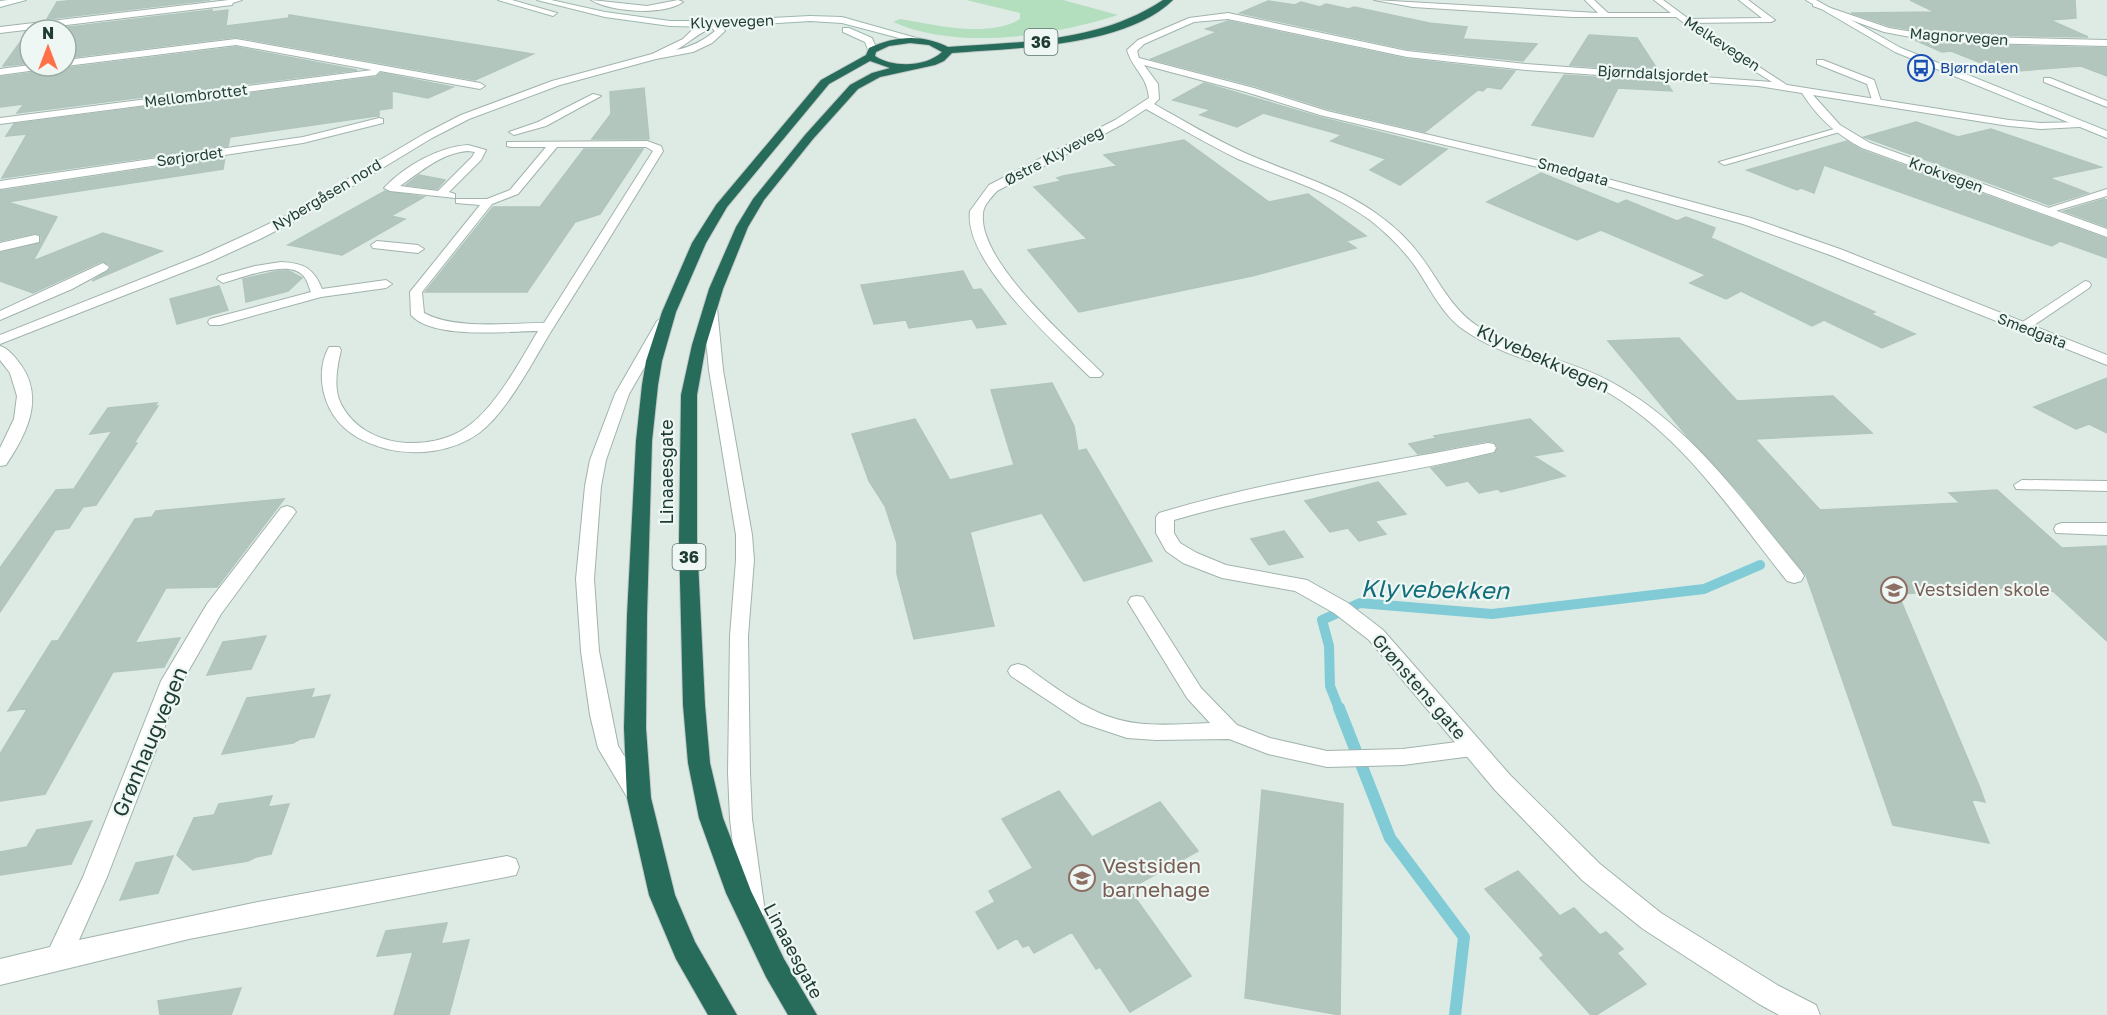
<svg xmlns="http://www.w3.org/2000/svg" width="2107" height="1015" font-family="'Golos Text',sans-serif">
  <rect width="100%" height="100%" fill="#deebe5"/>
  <!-- green -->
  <path fill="#b4dfbe" d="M966,0H1063L1118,15C1052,36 959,51 893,22L900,19C935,25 988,38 1020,19V13Z"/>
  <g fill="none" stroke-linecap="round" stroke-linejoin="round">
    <!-- stream-far1 -->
    <path stroke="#80cbd6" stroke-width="10" d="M1339,709L1330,686L1329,646L1322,620L1360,603L1492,614L1704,589L1760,565"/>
    <!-- stream -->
    <path stroke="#80cbd6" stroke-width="12" d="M1339,708L1390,838L1464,937L1455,1015"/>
  </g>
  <!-- building -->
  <path fill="#b3c6be" stroke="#b0c5bc" stroke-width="1.5" d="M76,0H210L47,19L57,2Z
    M1910,0H2075L2076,18L2050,20L2088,37L1937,34L1890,26L1851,13L1935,12Z
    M1268,1L1295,5L1301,2L1320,7L1326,4L1349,9L1354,7L1429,23L1467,27L1463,39L1537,44L1523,61L1407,49L1240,13Z
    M212,10L211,12L228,10L226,26L289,18V15L533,54L475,80L236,37L66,58V30H44Z
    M1228,21L1407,59L1515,71L1501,89L1487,87L1483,91L1478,90L1425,132L1328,109L1255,86L1151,59L1217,32L1206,29Z
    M30,33V63L3,66L26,34Z
    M1589,35L1637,38L1659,72L1570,65Z
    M1915,40L1937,44L2107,48V76L2081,66L2004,72L1951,51L1942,52Z
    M236,47L357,70L17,113L24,104L0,107V77L44,71L51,66H64L66,68Z
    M381,73L453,87L428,98L392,91V108L379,110V116H376L230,137L228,146L2,178L27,134L6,136L14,124L376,77Z
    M1564,75L1666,82L1672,91L1618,88L1593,137L1532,125Z
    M1204,83L1319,117L1447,149L1400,185L1370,170L1386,159L1331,141L1342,135L1263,113L1237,127L1200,115L1211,110L1173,100Z
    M644,88L649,139H592L611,114L610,92Z
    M1916,122L1958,137L1991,129L2101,167L2049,178L2088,193L2049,205L1864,137Z
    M1184,140L1269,202L1308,194L1366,236L1346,241L1356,248L1252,276L1079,312L1028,250L1087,239L1034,187L1061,181L1057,178L1063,176L1117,166L1104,155Z
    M1847,141L1861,150L2107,239V258L2060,241L2052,246L1824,165L1814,193L1801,188L1797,190L1747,170Z
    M584,149H643L600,214L575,222L527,292H425L493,207H540Z
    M225,157L223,169L7,202L57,217L33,261L103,233L162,251L92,281L111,268L110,265L102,261L33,293L0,281V253L41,242V235L36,233L0,241V191Z
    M1541,173L1618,204L1626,200L1677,221L1686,217L1715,228L1711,238L1875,312L1871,314L1915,334L1882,348L1824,320L1812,326L1741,291L1726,299L1690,283L1706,275L1601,230L1577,240L1487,202Z
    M419,175L445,180L437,189L406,185Z
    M385,191L424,197L391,216L405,219L342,255L288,245Z
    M2104,199L2107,200V227L2064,211Z
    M278,271H289L302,278L288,291L246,302L243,279Z
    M963,271L973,290L981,289L1006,324L977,328L972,319L909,328L906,320L874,324L861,285Z
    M219,286L228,310L177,324L170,299Z
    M1679,338L1737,401L1833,396L1872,433L1755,439L1820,510L1960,503L1949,493L1997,490L2062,548L2107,546V641L2053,591L2008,593L2004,588L1898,594L1980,788L1985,802L1971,799L1989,843L1893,825L1806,575L1739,492L1687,436L1608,341Z
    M2107,378V433L2089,424L2076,429L2034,407Z
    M1052,383L1074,426L1078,451L1086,449L1152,561L1084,581L1042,513L970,532L994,626L914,639L897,574V543L885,506L869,481L852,434L915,419L950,480L1014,465L991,390Z
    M157,403L154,407L158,406L134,443H137L96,505L83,507L69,528L55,530L0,612V568L56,490L74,489L112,431L90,434L108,408Z
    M1530,419L1563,451L1533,456L1565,476L1501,492L1498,489L1479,493L1468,481L1447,486L1431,468L1494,454L1498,447L1494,442L1488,441L1418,454L1409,444L1436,438L1434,436Z
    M1378,482L1406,514L1375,521L1386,534L1359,541L1348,528L1330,532L1305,501Z
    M284,499L217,587L166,588L135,643L180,638L164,667L113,672L45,794L0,801V754L28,708L8,711L52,641H58L135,519L152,517L156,511Z
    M1284,531L1303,557L1269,565L1251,539Z
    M266,636L251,669L207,675L223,642Z
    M314,689L311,698L330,695L314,737L300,739L293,743L222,754L247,698Z
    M1262,790L1343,804L1340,1015L1245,998Z
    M1059,791L1092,837L1160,802L1198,851L1129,889L1191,976L1130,1012L1100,967L1096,969L1072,932L1034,953L1029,945L1023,947L1017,938L998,949L976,912L995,902L989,891L1033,868L1002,819Z
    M272,796L268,807L289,804L271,854L256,857L248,861L193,870L177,855L194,818L214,815L219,804Z
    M92,821L71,864L0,875V852L27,847L37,830Z
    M173,856L158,893L120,900L136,863Z
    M1518,871L1560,916L1574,908L1600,935L1606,932L1623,949L1617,953L1646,984L1596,1015H1591L1540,958L1544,955L1485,889Z
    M447,923L441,944L469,940L449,1015H394L413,952L377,956L386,931Z
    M241,988L231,1015H160L158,1001Z"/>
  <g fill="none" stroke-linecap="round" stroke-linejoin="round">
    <defs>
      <path id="lane" d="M230,0H242L226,5V1Z
        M591,0L647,6L678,0L683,2C663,16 611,12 591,0Z
        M1374,0L1598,13L1585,0H1594L1608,13H1678L1682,15L1678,17H1572L1413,7Z
        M1739,0H1748L1775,20L1771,22L1687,23L1683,21L1687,19L1762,18Z
        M1813,2L1889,28L1937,36L2107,40V46L1937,42L1884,32L1813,6Z
        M1817,60H1823L1874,80L1881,101L1873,103L1867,84L1817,64Z
        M2044,78H2050L2107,101V107L2044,82Z
        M593,94L601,96L546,126L514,135L509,132L538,122Z
        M1834,129L1843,131L1728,164L1724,165L1719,162Z
        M647,141L661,146L663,151C626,212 588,273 550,333C532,363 506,413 479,433C453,452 417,456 387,449C366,443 347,435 334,416C321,397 317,368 329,347H339L341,350C337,367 333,388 341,404C364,449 430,453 467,427C496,407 520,361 538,331C507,331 434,340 411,315L410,292L480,205L456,203V199H487L510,190L546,147H511L507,146V142ZM557,147H646L653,151L544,323C508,323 455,330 424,313L422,292L492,204L518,194Z
        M468,145L486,150L481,160L449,192L455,194V198L390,191L384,188C405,166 438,147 468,145ZM468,151L475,152L472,157L438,191L400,186C422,171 441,153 468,151Z
        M2107,189V196L2045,214L2039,211Z
        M35,235L39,236V242L0,251V243Z
        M377,241L418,245L424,249L418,253L373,248L371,245Z
        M281,262C303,263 314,268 322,289L386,280L392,284L386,288L321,297L220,325H210L208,322L210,319L311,292C309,288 308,282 305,278C292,257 242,278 223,283L217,279L219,276L255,266Z
        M103,263L109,267L107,270L72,289L0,320V311Z
        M2085,281L2089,282L2091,285L2089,288L2027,330L2022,331L2015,327Z
        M710,304L717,308L723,370L752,535L754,560L748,636L750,773L752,819L765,912L761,920L753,923L745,920L741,912L730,819L728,773L730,636L736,560V535L709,370L703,308Z
        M664,317L671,321L629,394L606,460L601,486L594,579L599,651L618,746L649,796L646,802L638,805L630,802L598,748L590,715L581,651L576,579L585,486L590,460L615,394L657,321Z
        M2022,480L2107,481V491L2016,489L2014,485Z
        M2062,523H2107V535L2056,533L2054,529L2056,525Z
        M1137,596L1143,597L1201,688L1237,725L1270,738L1327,751L1403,749L1472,740L1479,742L1482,748L1479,754L1472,756L1403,765L1327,767L1268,754L1229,739L1156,740L1127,738L1082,723L1011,676L1008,671L1011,666L1018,664L1025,666C1052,685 1081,708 1113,718C1143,728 1179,724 1210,723L1187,698L1128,602L1131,597Z"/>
      <path id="street" d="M229,0L233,3L232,5L0,33V27Z
        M1654,0H1663L1716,39L1787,85L2009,120L2041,123L2083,122L2084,124L2079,127L2041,129L2009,126L1813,95L1840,125L1870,143L2107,229V237L1862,148C1836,134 1818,118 1802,93L1758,86L1526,70L1407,57L1228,19L1194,22L1144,44L1137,51L1139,58L1254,88L1327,111L1549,163L1751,218L1840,249L2107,355V365L1830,255L1743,224L1542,168L1320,115L1246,92L1144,65L1158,84L1159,99L1154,104C1184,121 1214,139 1245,153C1290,173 1337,185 1377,214C1394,226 1410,241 1422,258C1439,281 1451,308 1476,325C1517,353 1570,359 1613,383C1692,426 1745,504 1801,571L1804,576L1801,581L1794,583L1787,581C1732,512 1681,433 1602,389C1558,366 1505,359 1464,330C1440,313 1429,285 1412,262C1400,246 1385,232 1370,220C1330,191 1283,178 1238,159C1207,144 1177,126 1146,109L1123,124L997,191C992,197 983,205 983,214C978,261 1068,339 1100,371L1103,374L1100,377H1090C1056,343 963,262 970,211L989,185L1115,120L1149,98C1147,75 1133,70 1127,50L1138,40L1189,18L1228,13L1407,51L1526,64L1772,82L1710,43Z
        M711,22H717L725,31L712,43L693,52L656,59L560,85L469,119L432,138L295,221L260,239L212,261L0,344V335L202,255L250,233L287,215L424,134L461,115L552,81L652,54L683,39L693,29ZM712,28L715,31C703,41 691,47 676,50C689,43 698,33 712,28Z
        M236,39L480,83L485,86L480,89L380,71L376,75L0,124V118L372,70L236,45L66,66V60Z
        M30,65L49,66L44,69L0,75V69Z
        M379,118L383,119V123L303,143L0,189V181L303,137Z
        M0,346C9,349 15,357 21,365C45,399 26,435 6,465L0,466V448L14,419L17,396L10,373L0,360Z
        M1488,443L1494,444L1496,448L1494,452C1388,478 1279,489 1174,520V533L1180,543L1197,553L1226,565L1307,580L1348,603L1383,630L1511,776L1600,864L1661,913L1779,986L1816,1005L1820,1015H1779L1759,1004L1643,929L1582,880L1495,790L1369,640L1334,613L1295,591L1222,578L1183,563L1166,551L1156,533V517L1159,513C1266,481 1378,464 1488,443Z
        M287,506L293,508L296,512L221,614L182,682L107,877L79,940L253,903L507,856L516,859L519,867L516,875L189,939L0,985V959L50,947L83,877L161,681L207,604L281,508Z"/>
      <path id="secondary" d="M8,0H26L0,7V1Z
        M498,0H512L557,13L553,16Z
        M537,0H551L605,12L670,21H714L810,16L842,17L927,41L922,44L842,23L810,21L714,27L670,26L605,17Z
        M1806,0H1816L1901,48L2107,131V138L1895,52Z
        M843,28H849L872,38L877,50L869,52L865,42L843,32Z"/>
      <path id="highway" d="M1163,0H1173C1125,47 1016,48 952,53L944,61L935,65L880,77L858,89L813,139L764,200L748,227L723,289L706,345L697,395V540L705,705L710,763L723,818L751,891L784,959L817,1015H788L766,977L726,893L699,818L688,763L683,705L679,540L681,395L692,345L709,289L736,227L753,199L805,135L850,85L872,73L890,68L870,61L829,84L727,207L706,243L676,312L662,361L658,385L652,441L647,616L646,728L651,798L675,895L695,942L737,1015H708L676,959L649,895L627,798L624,728L627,616L636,441L642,385L646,361L662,312L692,243L716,205L821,80L866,55L869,48C895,36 922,34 948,47C1022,42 1100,42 1163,0ZM910,43L929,45L942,52C926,67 893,68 875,56L876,52L889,46Z"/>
    </defs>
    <!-- lane casing -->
    <use href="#lane" stroke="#a1b3ac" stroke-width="2"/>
    <!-- street casing -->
    <use href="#street" stroke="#a1b3ac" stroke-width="2"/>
    <!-- secondary casing -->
    <use href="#secondary" stroke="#9cb8ad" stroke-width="2"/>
    <!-- highway casing -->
    <use href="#highway" stroke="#c0c8c6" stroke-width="2"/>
    <!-- lane -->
    <use href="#lane" fill="#fff" fill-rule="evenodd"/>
    <!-- street -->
    <use href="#street" fill="#fff" fill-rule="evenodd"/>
    <!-- secondary -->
    <use href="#secondary" fill="#fff" fill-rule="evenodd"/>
    <!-- highway -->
    <use href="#highway" fill="#276b5b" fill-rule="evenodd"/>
  </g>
  <!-- icons -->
  <defs>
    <symbol id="bus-ring" viewBox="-11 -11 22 22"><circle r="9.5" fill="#eef7f3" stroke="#1a4fb4" stroke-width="1.5"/><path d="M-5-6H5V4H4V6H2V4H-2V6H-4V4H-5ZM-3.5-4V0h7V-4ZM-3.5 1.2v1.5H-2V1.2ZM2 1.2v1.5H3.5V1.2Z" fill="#1a4fb4"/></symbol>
    <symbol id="school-ring" viewBox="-11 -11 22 22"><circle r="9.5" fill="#eef7f3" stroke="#8d6e63" stroke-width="1.5"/><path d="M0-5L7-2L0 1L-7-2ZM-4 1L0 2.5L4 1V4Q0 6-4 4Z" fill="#8d6e63"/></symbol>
  </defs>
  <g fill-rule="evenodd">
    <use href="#bus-ring" x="1906" y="53" width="30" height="30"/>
    <use href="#school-ring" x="1879" y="575" width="30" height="30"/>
    <use href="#school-ring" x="1067" y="863" width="30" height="30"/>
  </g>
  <g text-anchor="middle" stroke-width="4.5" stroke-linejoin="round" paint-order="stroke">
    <!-- far-street labels -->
    <g font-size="15" fill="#1e3c33" stroke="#eef7f3">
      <text transform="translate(732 22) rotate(-2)" y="5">Klyvevegen</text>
      <text transform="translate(1959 37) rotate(4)" y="5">Magnorvegen</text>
      <text transform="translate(1722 44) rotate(33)" y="5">Melkevegen</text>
      <text transform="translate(1653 74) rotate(3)" y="5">Bjørndalsjordet</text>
      <text transform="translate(196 96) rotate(-7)" y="5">Mellombrottet</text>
      <text transform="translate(1054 156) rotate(-28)" y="5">Østre Klyveveg</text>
      <text transform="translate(190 157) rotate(-8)" y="5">Sørjordet</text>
      <text transform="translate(1573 172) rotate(15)" y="5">Smedgata</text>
      <text transform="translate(1946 175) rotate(20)" y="5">Krokvegen</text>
      <text transform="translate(327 195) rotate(-31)" y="5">Nybergåsen nord</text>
      <text transform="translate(2032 331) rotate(21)" y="5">Smedgata</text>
    </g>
    <!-- far-transit labels -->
    <g font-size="15" fill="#164399" stroke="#eef7f3" text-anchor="start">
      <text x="1940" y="73">Bjørndalen</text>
    </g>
    <!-- shield labels -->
    <g fill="#eef7f3" stroke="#5c746d" stroke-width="1.5">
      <rect x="1024.5" y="29" width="33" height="26" rx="4.5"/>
      <rect x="672.5" y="544" width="33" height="26" rx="4.5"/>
    </g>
    <g font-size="16" font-weight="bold" fill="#1e3c33">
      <text x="1041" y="48">36</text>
      <text x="689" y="563">36</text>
    </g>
    <!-- street labels -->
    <g font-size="18" fill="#1e3c33" stroke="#eef7f3">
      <text transform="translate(1543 359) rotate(24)" y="6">Klyvebekkvegen</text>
      <text transform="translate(667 472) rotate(-90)" y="6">Linaaesgate</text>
      <text transform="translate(1419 687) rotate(49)" y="6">Grønstens gate</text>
      <text transform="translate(793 951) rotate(62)" y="6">Linaaesgate</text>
    </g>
    <!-- education labels -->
    <g font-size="18" fill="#785e54" stroke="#eef7f3" text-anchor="start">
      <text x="1914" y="596">Vestsiden skole</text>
    </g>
    <!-- near-street labels -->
    <g font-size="21" fill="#1e3c33" stroke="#eef7f3">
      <text transform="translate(150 742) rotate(-67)" y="7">Grønhaugvegen</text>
    </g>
    <!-- near-education labels -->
    <g font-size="21" fill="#785e54" stroke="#eef7f3" text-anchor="start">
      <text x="1102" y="873">Vestsiden<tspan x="1102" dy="24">barnehage</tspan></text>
    </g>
    <!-- near-water labels -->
    <g font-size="24" font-style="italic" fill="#136e7c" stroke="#eef7f3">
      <text transform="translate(1435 590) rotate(1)" y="8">Klyvebekken</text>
    </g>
  </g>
  <!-- north arrow -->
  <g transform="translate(48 48)"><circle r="28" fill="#eef7f3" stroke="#9baca6" stroke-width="1.5"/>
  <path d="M0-4.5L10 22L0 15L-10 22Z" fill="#ff7048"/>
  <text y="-9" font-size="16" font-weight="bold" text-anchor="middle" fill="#1e3c33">N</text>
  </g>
</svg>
